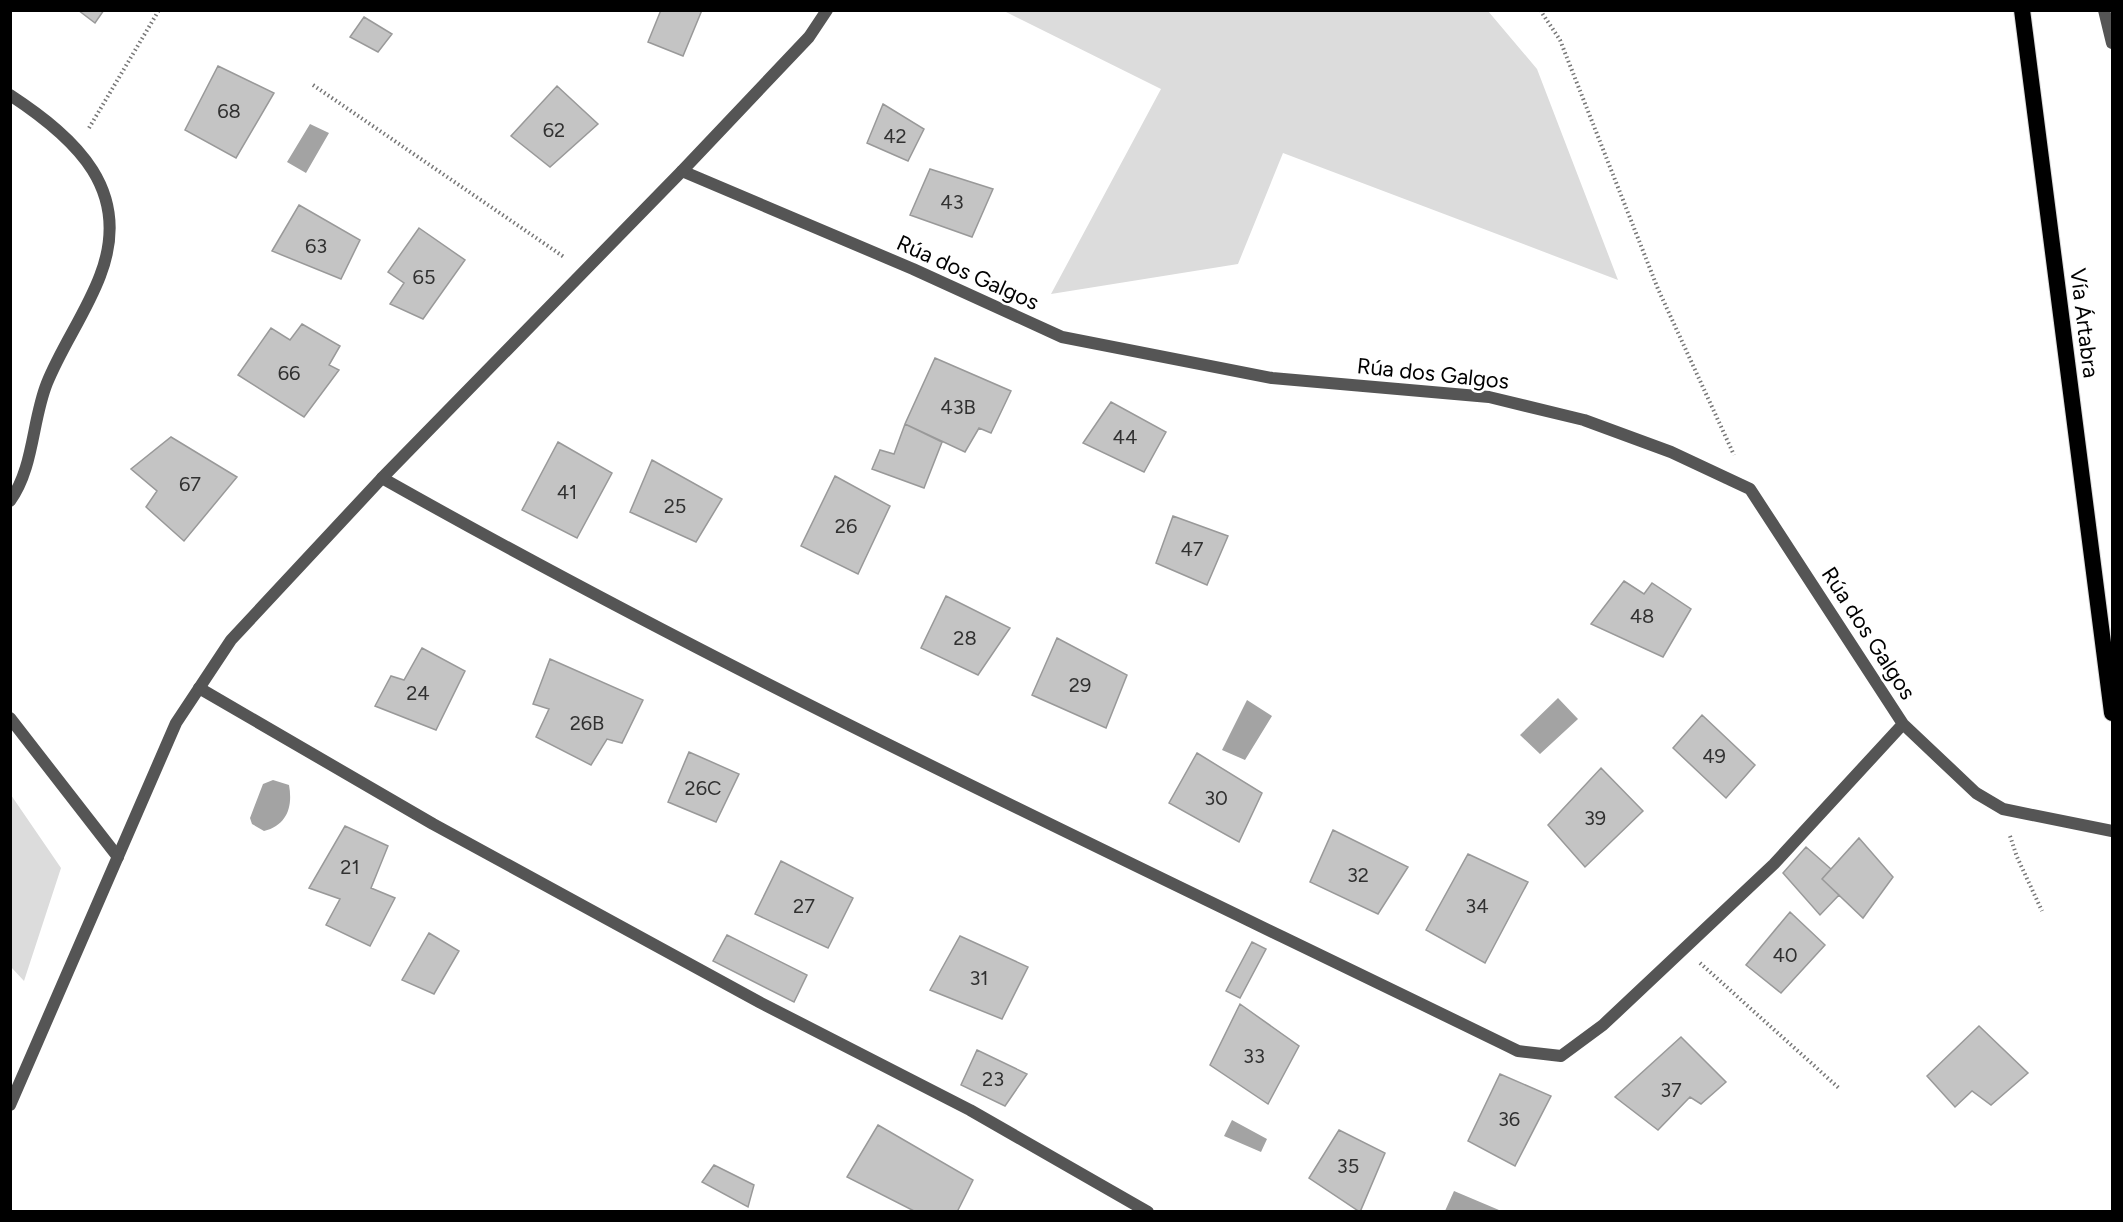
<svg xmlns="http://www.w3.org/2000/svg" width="2123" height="1222" font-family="Figtree,sans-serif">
  <rect width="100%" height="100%" fill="#fff"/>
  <!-- green -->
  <path fill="#dcdcdc" d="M1004,11H1488L1537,69L1618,280L1283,153L1238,264L1051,294L1161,89Z
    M11,795L61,868L24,981L11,967Z"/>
  <!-- water -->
  <path fill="#a3a3a3" d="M310,124L329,133L306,173L287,162Z
    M1558,698L1578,719L1540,754L1520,735Z
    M1247,700L1272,716L1245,760L1222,750Z
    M273,780L289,785C293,807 287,825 264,831L252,824L250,818L263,784Z
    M1232,1120L1267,1139L1261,1152L1224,1136Z
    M1454,1191L1499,1210L1445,1211Z"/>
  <!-- building -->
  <path fill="#c4c4c4" stroke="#999" stroke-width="1.5" d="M78,10H104L95,23Z
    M661,10H702L683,56L648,42Z
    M364,17L392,34L378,52L350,37Z
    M218,66L274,93L236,158L185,130Z
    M557,86L598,124L550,167L511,136Z
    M883,104L924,129L908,161L867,143Z
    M930,169L993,189L972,237L910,215Z
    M299,205L360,240L341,279L272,251Z
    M419,228L465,260L423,319L390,304L404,283L388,272Z
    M302,324L340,346L329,365L339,370L304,417L238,375L271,328L290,340Z
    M935,358L1011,391L991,433L979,428L965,452L905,424Z
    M1111,402L1166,432L1144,472L1083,443Z
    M905,424L942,442L924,488L872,469L880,450L894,454Z
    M171,437L237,477L184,541L146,507L157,491L131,469Z
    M558,442L612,473L577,538L522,510Z
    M652,460L722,499L696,542L630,512Z
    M835,476L890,506L858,574L801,546Z
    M1173,516L1228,536L1207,585L1156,563Z
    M1624,581L1644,594L1652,583L1691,609L1663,657L1591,624Z
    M946,596L1010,628L978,675L921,648Z
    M1057,638L1127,675L1106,728L1032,695Z
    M422,648L465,671L436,730L375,706L391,676L404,680Z
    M550,659L643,700L622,743L607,739L591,765L536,737L549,709L533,704Z
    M1702,715L1755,765L1726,798L1673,748Z
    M689,752L739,774L716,822L668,802Z
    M1197,753L1262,793L1239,842L1169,803Z
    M1601,768L1643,811L1585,867L1548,825Z
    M345,826L388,846L371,888L395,898L370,946L326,925L340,899L309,888Z
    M1333,830L1408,867L1378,914L1310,882Z
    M1859,838L1893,877L1863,918L1822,879Z
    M1806,847L1831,869L1822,879L1839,895L1820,915L1783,873Z
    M1468,854L1528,882L1485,963L1426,930Z
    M781,861L853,898L828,948L755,914Z
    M1790,912L1825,945L1781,993L1746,965Z
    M429,933L459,951L434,994L402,980Z
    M727,935L807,975L794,1002L713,961Z
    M960,936L1028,967L1002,1019L930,990Z
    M1252,942L1266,949L1240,998L1226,991Z
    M1240,1004L1299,1046L1268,1104L1210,1065Z
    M1979,1026L2028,1073L1991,1105L1972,1091L1955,1107L1927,1076Z
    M1681,1037L1726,1082L1701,1104L1690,1097L1658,1130L1615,1097Z
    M977,1050L1027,1074L1005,1106L961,1085Z
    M1500,1074L1551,1096L1515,1166L1468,1141Z
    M878,1125L973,1180L957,1212H916L847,1177Z
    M1339,1130L1385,1153L1360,1212L1309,1178Z
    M714,1165L754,1185L748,1207L702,1182Z"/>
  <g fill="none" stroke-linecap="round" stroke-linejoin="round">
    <defs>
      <path id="trunk" d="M2022,10L2112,713"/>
    </defs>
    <!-- trunk casing -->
    <use href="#trunk" stroke="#dbdbdb" stroke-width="18"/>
    <!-- path -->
    <path stroke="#777" stroke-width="4" stroke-dasharray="1.5 3" stroke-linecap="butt" d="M1540,10L1560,40L1658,289L1734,455
      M313,85L564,257
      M89,128L159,10
      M2010,836L2017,857L2042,911
      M1700,963L1840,1089"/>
    <!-- minor -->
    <path stroke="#555" stroke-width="12" d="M2104,10L2112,43
      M10,95C77,139 133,191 100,276C86,313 62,346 47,383C32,420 34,468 10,501
      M682,171L913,269L1062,337L1272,378L1489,397L1584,420L1671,452L1750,489L1903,724L1976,793L2003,809L2112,831
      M382,478C752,687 1137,865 1518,1051L1561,1056L1603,1025L1774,864L1903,724
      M199,688L433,824L761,1003L970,1110L1148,1212
      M10,718L118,857"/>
    <!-- tertiary -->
    <path stroke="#555" stroke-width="12" d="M10,1105L176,723L231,640L382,478L682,171L809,37L827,10"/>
    <!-- trunk -->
    <use href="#trunk" stroke="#000" stroke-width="16"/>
  </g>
  <g text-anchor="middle" stroke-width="5" stroke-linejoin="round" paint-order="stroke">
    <!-- number labels -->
    <g font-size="20" fill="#313131">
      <text x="229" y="118">68</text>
      <text x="554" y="137">62</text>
      <text x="895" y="143">42</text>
      <text x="952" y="209">43</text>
      <text x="316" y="253">63</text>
      <text x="424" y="284">65</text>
      <text x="289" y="380">66</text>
      <text x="958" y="414">43B</text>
      <text x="1125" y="444">44</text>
      <text x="190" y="491">67</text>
      <text x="567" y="499">41</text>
      <text x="675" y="513">25</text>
      <text x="846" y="533">26</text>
      <text x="1192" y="556">47</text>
      <text x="1642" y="623">48</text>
      <text x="965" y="645">28</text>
      <text x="1080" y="692">29</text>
      <text x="418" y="700">24</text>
      <text x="587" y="730">26B</text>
      <text x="1714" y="763">49</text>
      <text x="703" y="795">26C</text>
      <text x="1216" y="805">30</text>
      <text x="1595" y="825">39</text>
      <text x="350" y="874">21</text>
      <text x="1358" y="882">32</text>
      <text x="804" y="913">27</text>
      <text x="1477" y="913">34</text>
      <text x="1785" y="962">40</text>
      <text x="979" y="985">31</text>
      <text x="1254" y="1063">33</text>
      <text x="993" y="1086">23</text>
      <text x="1671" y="1097">37</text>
      <text x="1509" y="1126">36</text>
      <text x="1348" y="1173">35</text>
    </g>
    <!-- street labels -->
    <g font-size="22" fill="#000" stroke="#fff">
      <text transform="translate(968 272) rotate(24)" y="8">Rúa dos Galgos</text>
      <text transform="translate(2085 323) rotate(83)" y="8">Vía Ártabra</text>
      <text transform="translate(1433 373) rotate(6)" y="8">Rúa dos Galgos</text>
      <text transform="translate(1869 633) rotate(57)" y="8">Rúa dos Galgos</text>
    </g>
  </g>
  <!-- border -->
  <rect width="2123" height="1222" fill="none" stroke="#000000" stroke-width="24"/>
</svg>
